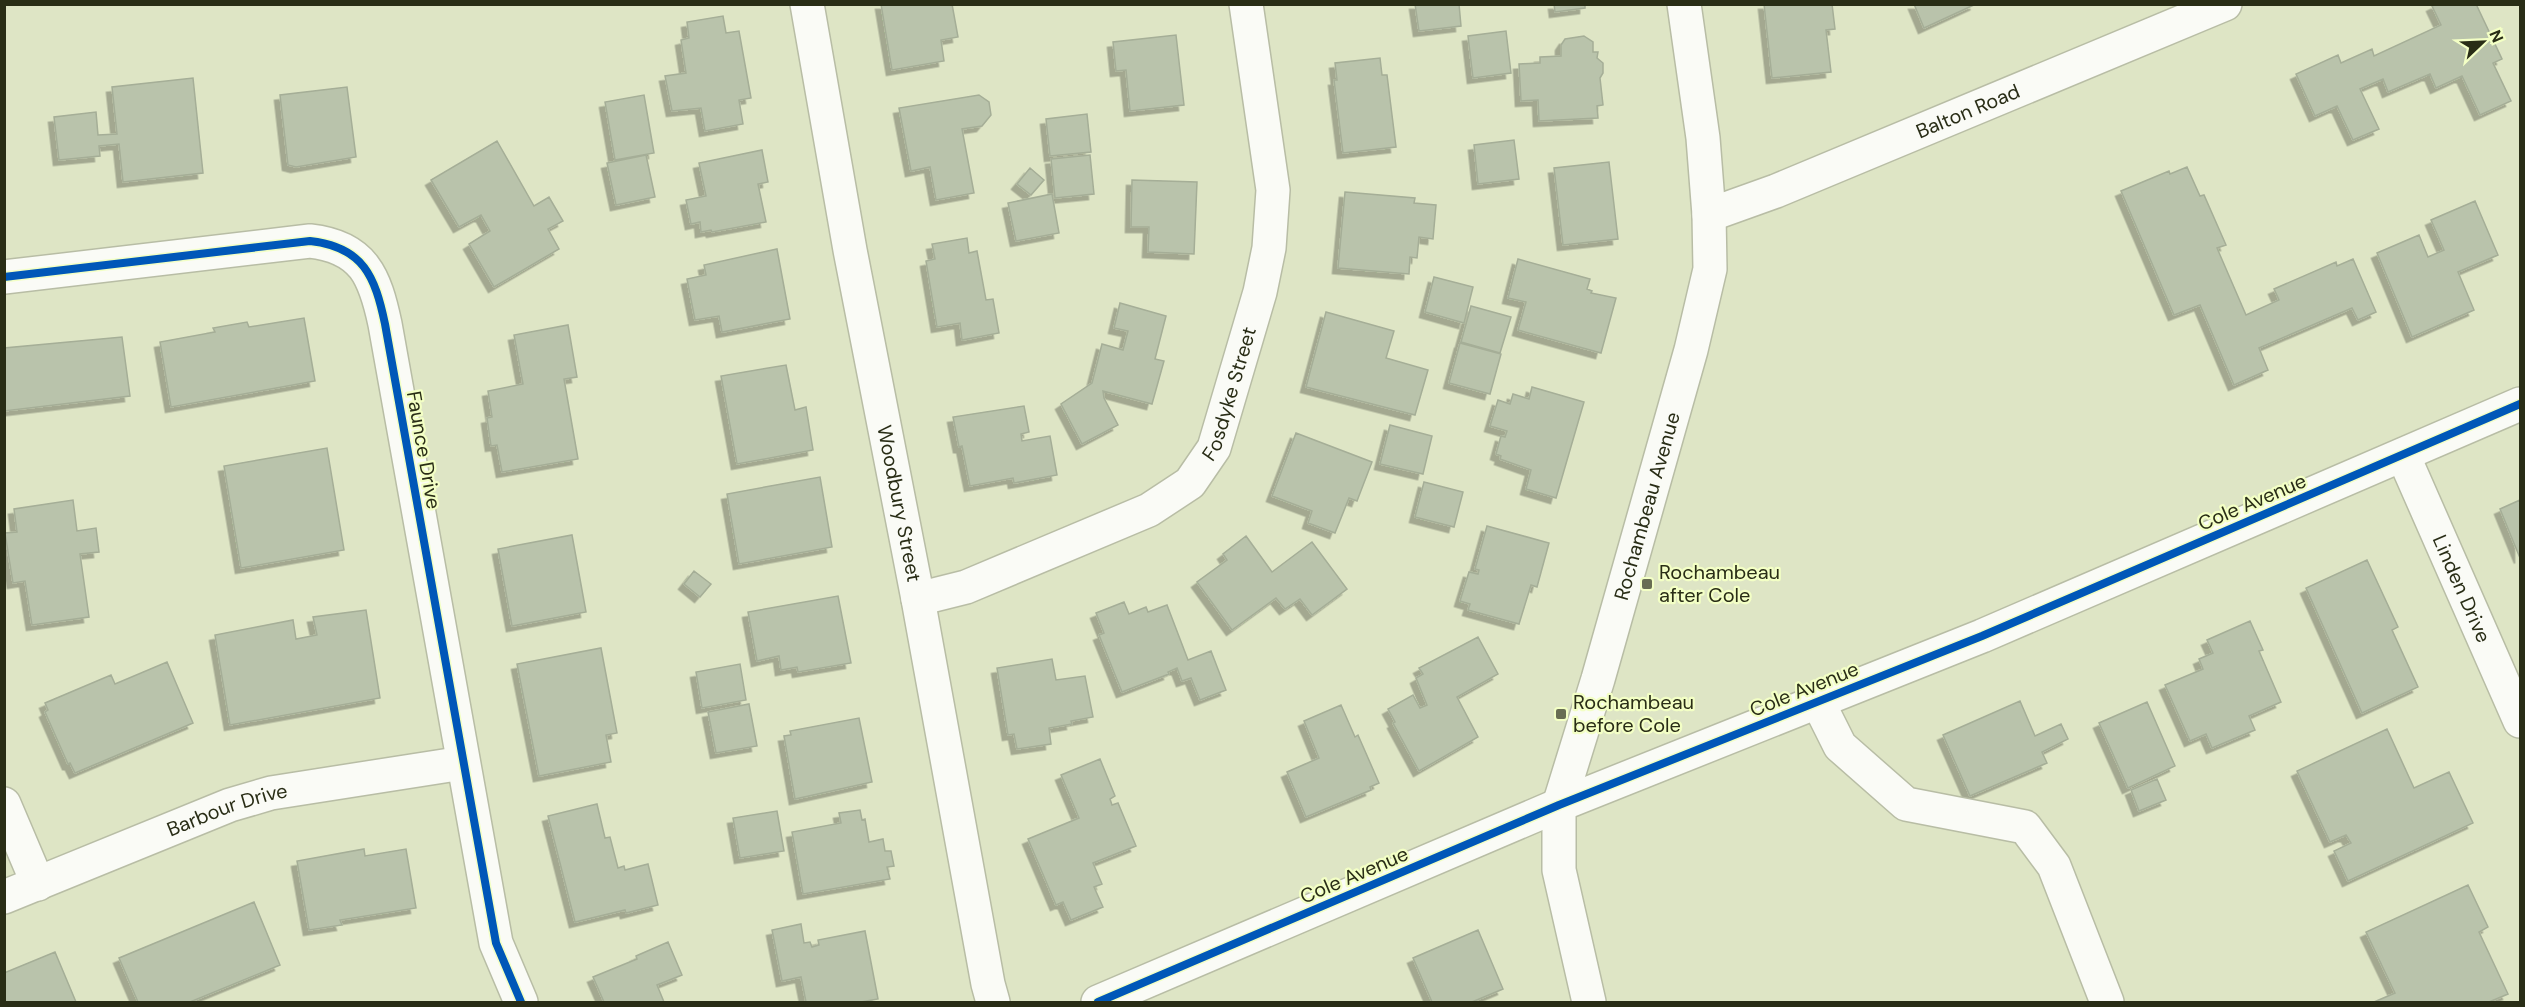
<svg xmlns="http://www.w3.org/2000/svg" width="2525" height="1007" font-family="'DM Sans',sans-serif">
  <defs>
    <filter id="shadow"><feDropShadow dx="-5.5" dy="5.5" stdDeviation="0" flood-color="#0004"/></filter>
  </defs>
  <rect width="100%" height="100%" fill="#dee5c5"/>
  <!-- building -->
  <path fill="#b9c3ab" stroke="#a5ae97" stroke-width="1.5" filter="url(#shadow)" d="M881,4H952L958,37L941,40L944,61L892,70Z
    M1415,4H1459L1461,26L1419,31Z
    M1554,4H1585V8L1555,12Z
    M1764,4H1832L1835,29L1826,30L1831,72L1772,78Z
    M1914,4H1976L1924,28Z
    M2436,4H2476L2502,59L2493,63L2511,101L2480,115L2462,76L2436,88L2430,74L2388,92L2383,79L2360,89L2379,129L2353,140L2337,106L2315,116L2296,74L2338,55L2341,63L2372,49L2374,56L2441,25L2432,6Z
    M723,16L726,33L739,31L751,98L739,100L743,124L705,131L701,108L672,111L665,76L686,73L681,40L689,38L687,22Z
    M1506,31L1511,73L1473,78L1468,36Z
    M1176,35L1184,105L1130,111L1126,70L1116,71L1113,42Z
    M1584,36L1593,42V52H1598L1597,58L1603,63V73L1600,78L1603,105L1597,106L1598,118L1539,121L1538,100L1521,101L1519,64L1540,63V57L1561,56V45L1565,39Z
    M1380,58L1382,75H1387L1396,147L1343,153L1334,80H1337L1335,63Z
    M193,78L203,173L123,182L119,144L99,146L100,156L59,160L54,117L96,112L98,135L117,134L112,87Z
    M347,87L356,157L296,167L288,165L280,95Z
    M644,95L654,153L615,160L605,102Z
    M979,95L989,102L991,115L982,126L962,129L974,193L936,200L930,167L911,171L899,108Z
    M1087,114L1091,152L1050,156L1046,119Z
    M1514,140L1519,179L1478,184L1474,145Z
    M497,141L534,206L549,197L563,221L548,229L559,249L494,287L469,244L490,231L481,215L459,227L431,180Z
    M762,150L768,182L758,184L766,222L712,232L711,230L701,232L700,222L691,224L686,200L706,196L699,163Z
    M646,155L655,197L616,205L607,163Z
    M1090,155L1094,194L1055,198L1051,159Z
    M1609,162L1618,239L1563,245L1554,168Z
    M2187,167L2200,196L2204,195L2226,245L2217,248L2246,315L2279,300L2274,289L2336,262L2337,266L2353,259L2376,312L2358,320L2352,308L2259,348L2268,370L2234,385L2200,305L2174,315L2121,191L2169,171L2170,174Z
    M1030,168L1044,180L1031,195L1017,184Z
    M1132,180L1197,182L1194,254L1148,252L1149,227H1131Z
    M1345,192L1415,198L1414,203L1436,205L1433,239L1419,237L1417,258L1410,257L1409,274L1338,268Z
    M1052,194L1059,233L1016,241L1008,203Z
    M2475,201L2498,255L2458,272L2474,310L2412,337L2377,253L2419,235L2428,257L2444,250L2431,220Z
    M967,238L969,253L977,251L986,300L993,299L999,333L962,340L960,323L937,327L926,261L935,259L932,244Z
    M777,249L790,319L722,332L719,316L695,320L687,279L706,275L704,265Z
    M1518,259L1590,279L1587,289L1592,291L1591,293L1616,298L1601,353L1518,330L1526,302L1508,298Z
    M1434,277L1473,287L1464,323L1425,312Z
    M1120,303L1166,316L1155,359L1164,361L1152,404L1103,391L1104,398L1118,425L1082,444L1061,404L1092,383L1102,344L1123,350L1128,331L1114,328Z
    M1471,306L1511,317L1500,353L1461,342Z
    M1326,312L1394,331L1386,358L1428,370L1415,415L1306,387Z
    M304,318L315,381L171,407L160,342L215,332L213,328L247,322L249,327Z
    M568,325L577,377L564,379L578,459L502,472L497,445L491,446L487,418L492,417L488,391L523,384L514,335Z
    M122,337L130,396L4,411V348Z
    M1460,343L1501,354L1490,394L1449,383Z
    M786,365L795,410L806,407L813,450L737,464L721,376Z
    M1532,387L1584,402L1556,498L1526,489L1531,470L1500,459L1501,456L1496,454L1501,436L1505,437L1507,431L1490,426L1498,400L1510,404L1513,394L1529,399Z
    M1024,406L1029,432L1021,434L1022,441L1050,436L1057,475L1014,483L1013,478L970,486L962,446L959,447L953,417Z
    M1390,425L1432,436L1423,474L1380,464Z
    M1296,433L1372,462L1357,501L1349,498L1335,533L1308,523L1312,511L1272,496Z
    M327,448L344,550L241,568L224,466Z
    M820,477L832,547L739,564L727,494Z
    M1424,482L1463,492L1454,527L1415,517Z
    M73,500L77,531L96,528L99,552L80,554L89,617L32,625L25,581L13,583L5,533L17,532L14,509Z
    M2520,500V558L2500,509Z
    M1487,526L1549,543L1537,587L1531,585L1519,624L1468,610L1470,604L1460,601L1469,572L1478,574L1479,570L1475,569Z
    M572,535L586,612L512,626L498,549Z
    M1246,536L1272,572L1312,542L1347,589L1312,615L1300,599L1285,609L1276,598L1232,630L1197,582L1227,560L1223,554Z
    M2367,560L2398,627L2392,630L2418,687L2362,713L2306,588Z
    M694,571L711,584L700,597L684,584Z
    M838,596L851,663L798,672L797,667L781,670L779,656L757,661L748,612Z
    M1124,602L1129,614L1146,607L1148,612L1167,605L1188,660L1211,651L1226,690L1200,700L1191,678L1182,681L1177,668L1168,672L1169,674L1122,692L1099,635L1104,633L1096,613Z
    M366,610L380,698L230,725L215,635L293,620L296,639L317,635L313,617Z
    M2250,621L2263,650L2259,651L2281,702L2249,716L2255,730L2212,748L2206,734L2190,741L2165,685L2203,669L2199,659L2213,653L2207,640Z
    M1478,637L1498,674L1457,697L1478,737L1419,771L1393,723L1395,722L1388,709L1413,695L1420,708L1427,705L1416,678L1423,674L1419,668Z
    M601,648L617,733L606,735L611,762L539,776L517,664Z
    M1052,659L1056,680L1085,676L1093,717L1071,721L1072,724L1049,728L1051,744L1017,749L1014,734L1008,735L997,668Z
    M167,662L193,723L75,773L70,763L68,764L45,712L48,710L45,703L111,675L115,684Z
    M740,664L746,700L702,708L696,672Z
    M2020,701L2035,736L2061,724L2068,739L2042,752L2047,763L1970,796L1943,735Z
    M2147,702L2175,766L2128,788L2099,723Z
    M749,704L757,746L716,753L708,712Z
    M1341,705L1355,737L1358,735L1379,783L1370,787L1371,790L1306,817L1287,772L1319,758L1304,721Z
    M859,718L872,782L795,799L784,736L791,735L790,731Z
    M2387,729L2414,788L2449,772L2473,823L2348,881L2334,851L2351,843L2346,835L2330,842L2297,771Z
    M1100,759L1115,796L1110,799L1112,805L1118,803L1136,846L1093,863L1102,884L1094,887L1103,907L1071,920L1063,902L1056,905L1028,839L1079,818L1061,775Z
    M2157,779L2166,800L2139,811L2131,790Z
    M597,804L605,838L610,837L618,868L624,866L625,870L648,864L658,905L626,913L625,910L575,922L548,816Z
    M860,810L862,820L865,819L869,842L883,839L885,851H891L894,866L887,867L890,879L803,894L792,832L841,823L839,813Z
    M777,811L784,851L740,858L733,818Z
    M364,849L365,856L406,849L416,908L340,920L342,925L309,930L297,861Z
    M2468,885L2488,927L2479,932L2508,994L2489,1002H2374L2395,993L2366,932Z
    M254,902L280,965L190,1002H138L119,958Z
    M801,924L804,943L810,942L812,947L819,945L818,940L865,931L878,999L861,1002H806L801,977L782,981L772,930Z
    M1478,930L1503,989L1472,1002H1432L1413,958Z
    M668,942L682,975L657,985L664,1002H604L593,977L637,959L636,956Z
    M55,952L76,1002H4V973Z"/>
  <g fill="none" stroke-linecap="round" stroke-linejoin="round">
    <defs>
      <g id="minor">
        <path id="s1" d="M807,4L850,250L918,599L988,984L993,1002"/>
        <path id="s2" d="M1709,215L1776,191L2225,4"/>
        <path d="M4,277L310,241C364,247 375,277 385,324L496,943L521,1002"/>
        <path id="s3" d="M2403,455L2520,721"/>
        <path id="s4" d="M918,599L966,587L1149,510L1190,483L1214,448L1260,292L1269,248L1273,190L1246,4"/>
        <path d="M1818,702L1840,746L1906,804L2025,827L2054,866L2107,1002"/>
        <path d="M4,804L38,884"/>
        <path id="s5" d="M4,897L230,805L271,793L463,763"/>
        <path d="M1098,1002L1559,805L1982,636L2520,404"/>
        <path id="s6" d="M1589,1002L1559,870V805L1598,679L1691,350L1710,269L1709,215L1703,138L1684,4"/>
      </g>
    </defs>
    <!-- minor casing -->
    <use href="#minor" stroke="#b8bda5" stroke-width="36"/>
    <!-- minor -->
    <use href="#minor" stroke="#fafbf6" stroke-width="33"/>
    <defs>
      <path id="cycleway" d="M4,277L310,241C364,247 375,277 385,324L496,943L521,1002
        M1098,1002L1559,805L1982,636L2520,404"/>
    </defs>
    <!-- cycleway casing -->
    <use href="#cycleway" stroke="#f3ffc5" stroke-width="11"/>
    <!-- cycleway -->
    <use href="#cycleway" stroke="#0057b8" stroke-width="8"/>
  </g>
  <!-- markers -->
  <g fill="#686d53" stroke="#f3ffc5" stroke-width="2">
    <rect x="1641" y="578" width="12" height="12" rx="3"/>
    <rect x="1555" y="708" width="12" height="12" rx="3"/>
  </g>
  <g text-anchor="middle" stroke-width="4.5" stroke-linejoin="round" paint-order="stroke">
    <!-- street labels -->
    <g font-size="20" fill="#292d16" stroke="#f3ffc5">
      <text dy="7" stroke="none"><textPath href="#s2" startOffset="279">Balton Road</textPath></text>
      <text dy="7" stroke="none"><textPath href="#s4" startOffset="396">Fosdyke Street</textPath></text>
      <text transform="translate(424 450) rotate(80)" y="7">Faunce Drive</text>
      <text transform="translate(2252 502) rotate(-23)" y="7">Cole Avenue</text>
      <text dy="7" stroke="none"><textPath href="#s1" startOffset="508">Woodbury Street</textPath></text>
      <text dy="7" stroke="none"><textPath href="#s6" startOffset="512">Rochambeau Avenue</textPath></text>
      <text dy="7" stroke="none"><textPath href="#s3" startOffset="146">Linden Drive</textPath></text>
      <text transform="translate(1804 689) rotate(-22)" y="7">Cole Avenue</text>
      <text dy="7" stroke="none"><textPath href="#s5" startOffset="240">Barbour Drive</textPath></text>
      <text transform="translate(1354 875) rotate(-23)" y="7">Cole Avenue</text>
    </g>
    <!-- poi labels -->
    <g font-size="20" fill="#292d16" stroke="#f3ffc5" text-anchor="start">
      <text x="1659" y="579">Rochambeau<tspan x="1659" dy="23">after Cole</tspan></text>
      <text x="1573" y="709">Rochambeau<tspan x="1573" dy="23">before Cole</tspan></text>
    </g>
  </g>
  <!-- border -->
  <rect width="2525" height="1007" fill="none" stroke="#292d16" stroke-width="12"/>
  <!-- north arrow -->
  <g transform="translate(2483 42) rotate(67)" stroke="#f3ffc5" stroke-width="4.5" paint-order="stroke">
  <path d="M0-4.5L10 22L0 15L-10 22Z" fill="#292d16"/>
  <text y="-9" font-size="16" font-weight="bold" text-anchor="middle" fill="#292d16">N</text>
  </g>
</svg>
